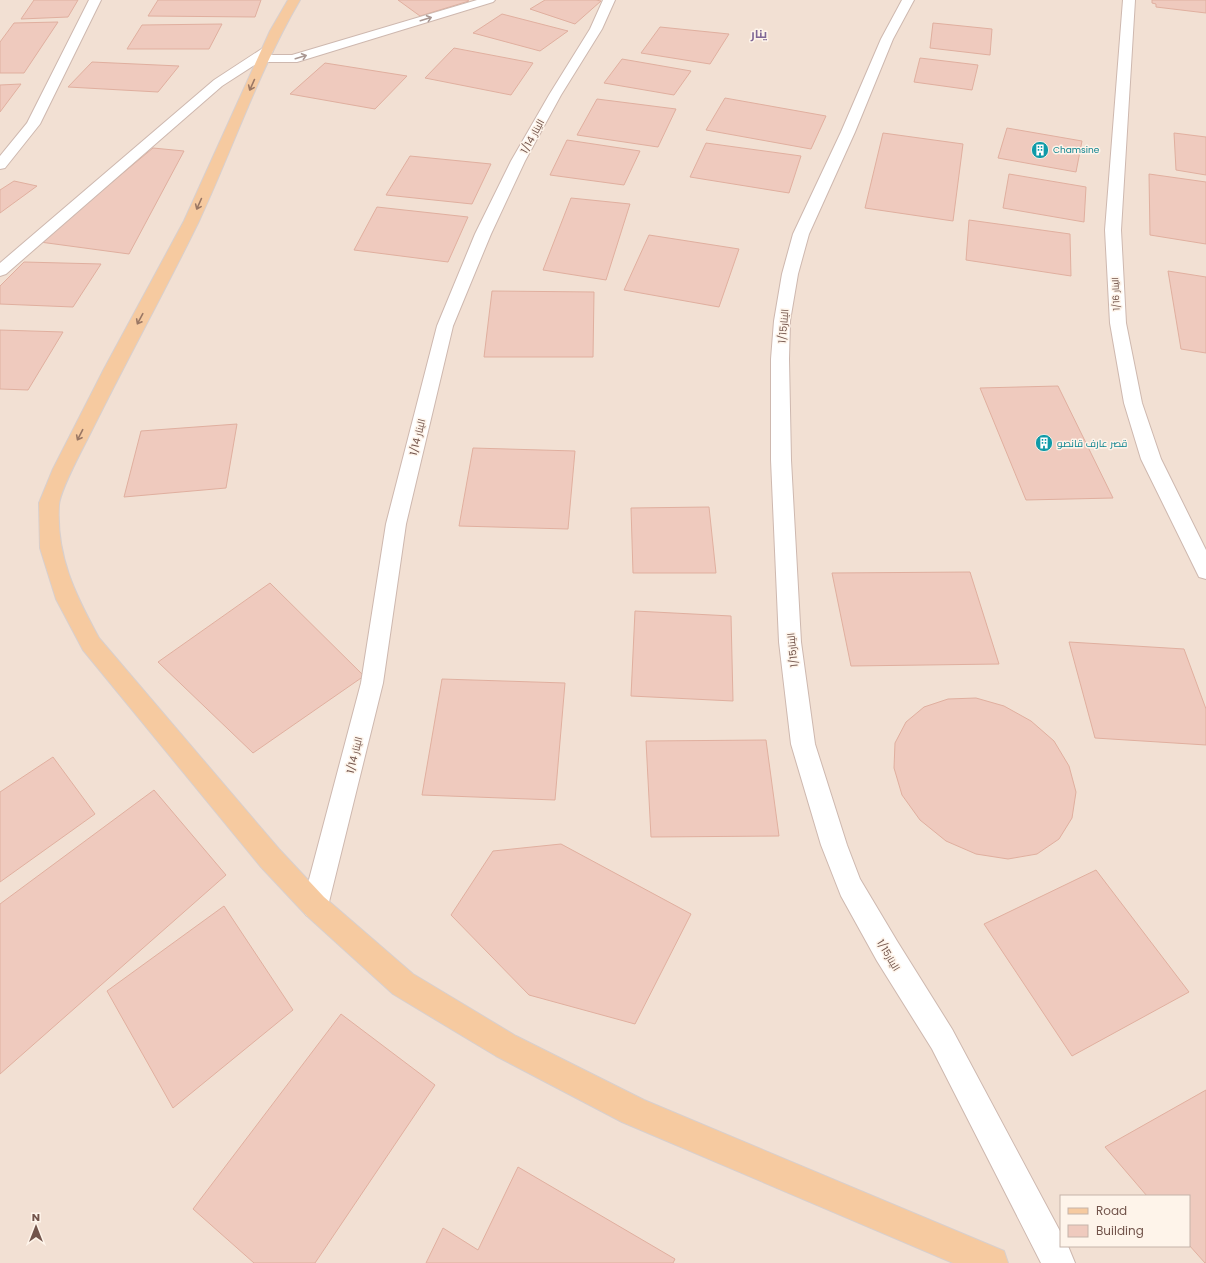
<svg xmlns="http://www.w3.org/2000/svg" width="1206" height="1263" font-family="Poppins,Cairo,sans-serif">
  <rect width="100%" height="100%" fill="#fbefe4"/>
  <!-- residential -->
  <path fill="#f2e0d3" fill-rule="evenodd" d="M0,0H1206V1263H0ZM1061,1196H1189V1246H1061Z"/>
  <!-- building -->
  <path fill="#efcabe" stroke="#e0af9f" d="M34,0H78L68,17L21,19Z
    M158,0H261L255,17L148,16Z
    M398,0H467L469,1L420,16Z
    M545,0H596L601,1L575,24L530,9Z
    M1152,0H1206V13L1156,7V4L1152,3Z
    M502,14L568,31L540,51L473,33Z
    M58,22L24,73H0V42L14,23Z
    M933,23L992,29L990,55L930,48Z
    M222,24L209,49H127L142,25Z
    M660,27L729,34L710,64L641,53Z
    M454,48L533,63L511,95L425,78Z
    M920,58L978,65L972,90L914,82Z
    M622,59L691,71L674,95L604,83Z
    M92,62L179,66L158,92L68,87Z
    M325,63L407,76L375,109L290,94Z
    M21,84L0,112V85Z
    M725,98L826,116L811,149L706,130Z
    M597,99L676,109L658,147L577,135Z
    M1007,128L1082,141L1076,172L998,158Z
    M883,133L963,144L953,221L865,208Z
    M1174,133L1206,137V175L1176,170Z
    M567,140L640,151L624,185L550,175Z
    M706,143L801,156L789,193L690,177Z
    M153,148L184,151L129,254L40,242Z
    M410,156L491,164L472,204L386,195Z
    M1009,174L1086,187L1084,222L1003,208Z
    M1149,174L1206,182V244L1150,235Z
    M14,181L37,186L0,213V190Z
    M571,198L630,204L606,280L543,270Z
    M377,207L468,217L448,262L354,250Z
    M969,220L1070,234L1071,276L966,260Z
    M649,235L739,249L719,307L624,290Z
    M24,262L101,264L73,307L0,304V286Z
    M1168,271L1206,277V353L1181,349Z
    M492,291L594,292L593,357H484Z
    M0,330L63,332L28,390L0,389Z
    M1058,386L1113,498L1026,500L980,388Z
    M237,424L226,488L124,497L141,431Z
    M473,448L575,451L568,529L459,526Z
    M709,507L716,573H633L631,508Z
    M970,572L999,664L851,666L832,573Z
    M270,583L364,676L253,753L158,662Z
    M635,611L731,616L733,701L631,696Z
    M1069,642L1184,649L1206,709V745L1095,738Z
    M442,679L565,683L555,800L422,795Z
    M976,698L1004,706L1031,721L1054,741L1069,766L1076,792L1072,818L1059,839L1037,854L1008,859L976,854L946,841L920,820L902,795L894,768L895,743L906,722L924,707L948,699Z
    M766,740L779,836L651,837L646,741Z
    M53,757L95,814L0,882V792Z
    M154,790L226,875L0,1074V904Z
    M561,844L691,914L635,1024L529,995L451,915L493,851Z
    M1096,870L1189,992L1072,1056L984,924Z
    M224,906L293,1010L173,1108L107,991Z
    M341,1014L435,1085L315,1263H254L193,1209Z
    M1206,1090V1263H1205L1189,1245V1196H1147L1105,1147Z
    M518,1167L675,1259L673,1263H426L443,1228L478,1250Z"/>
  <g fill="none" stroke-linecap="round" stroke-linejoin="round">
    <defs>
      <path id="minor" d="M89,0H101L40,124L5,168L0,169V156L27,123Z
        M477,0H495L493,2L297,62H259L222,86L6,274L0,276V263L214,80L263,48H271L273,51L269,55H292Z
        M603,0H615L602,29L561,95L525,161L491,234L453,326L406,524L383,683L328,906L324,915L315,919L306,915L302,906L361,683L386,524L437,326L475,234L511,161L549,95L590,29Z
        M902,0H914L893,39L855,132L809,234L798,274L790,321L789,359L791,460L801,642L815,744L847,845L860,879L897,941L952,1029L1061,1233V1246H1068L1075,1263H1041L932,1049L877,961L841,896L821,845L791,744L779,642L771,460V359L774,321L782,274L793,234L841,132L881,39Z
        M1123,0H1135L1121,230L1126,323L1142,403L1161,459L1206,550V579L1199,577L1141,459L1124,403L1110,323L1105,230Z"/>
      <path id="major" d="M288,0H300C259,70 233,148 199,221C164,293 125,363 90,434C82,450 60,490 59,505C56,556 75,594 99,638L279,849L324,897L413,974L516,1036L644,1100L1004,1251L1008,1263H953L622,1122L496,1056L393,994L306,915L261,867L83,650L56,599L40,548L39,503L53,469L104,369L184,221L270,31Z"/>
    </defs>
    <!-- minor casing -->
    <use href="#minor" stroke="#ceb8af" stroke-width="2"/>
    <!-- major casing -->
    <use href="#major" stroke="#d8cfcd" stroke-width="2"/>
    <!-- minor -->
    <use href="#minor" fill="#fff" fill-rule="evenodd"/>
    <!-- major -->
    <use href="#major" fill="#f6caa0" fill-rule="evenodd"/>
  </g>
  <!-- one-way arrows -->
  <defs><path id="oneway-shaft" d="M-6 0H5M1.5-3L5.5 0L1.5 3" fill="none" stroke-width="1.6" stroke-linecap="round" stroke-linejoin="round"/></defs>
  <g stroke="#aa9893">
    <use href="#oneway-shaft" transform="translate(426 19) rotate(-17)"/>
    <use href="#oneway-shaft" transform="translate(301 57) rotate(-17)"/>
  </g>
  <g stroke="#9a7764">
    <use href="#oneway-shaft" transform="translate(252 85) rotate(114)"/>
    <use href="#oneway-shaft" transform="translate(199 204) rotate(114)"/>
    <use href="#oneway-shaft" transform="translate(140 319) rotate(118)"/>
    <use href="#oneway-shaft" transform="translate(80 435) rotate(117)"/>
  </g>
  <!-- icons -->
  <defs>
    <symbol id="building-disc" viewBox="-11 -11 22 22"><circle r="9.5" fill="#0f9aa8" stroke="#fef4ea"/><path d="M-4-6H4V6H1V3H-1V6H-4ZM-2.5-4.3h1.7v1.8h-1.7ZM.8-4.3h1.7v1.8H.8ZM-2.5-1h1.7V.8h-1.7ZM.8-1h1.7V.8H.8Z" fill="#fff"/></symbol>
  </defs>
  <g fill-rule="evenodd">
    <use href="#building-disc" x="1030" y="140" width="20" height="20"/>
    <use href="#building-disc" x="1034" y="433" width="20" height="20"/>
  </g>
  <g text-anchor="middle" stroke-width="3" stroke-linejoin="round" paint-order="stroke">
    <!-- far-culture labels -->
    <g font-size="9" fill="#0d838f" stroke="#fef4ea" text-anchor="start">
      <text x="1053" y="153">Chamsine</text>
    </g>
    <!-- far-street labels -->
    <g font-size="9" fill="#72544b" stroke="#fef4ea">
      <text transform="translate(1116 294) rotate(-93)" y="3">الينار 1/16</text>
    </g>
    <!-- street labels -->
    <g font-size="10" fill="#72544b" stroke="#fef4ea">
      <text transform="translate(532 136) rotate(-61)" y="4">الينار 1/14</text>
      <text transform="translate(783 326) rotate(-85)" y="4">الينار1/15</text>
      <text transform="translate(417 437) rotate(-76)" y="4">الينار 1/14</text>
      <text transform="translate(792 650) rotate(-96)" y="4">الينار1/15</text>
      <text transform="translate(354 755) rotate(-76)" y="4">الينار 1/14</text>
      <text transform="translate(889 955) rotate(59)" y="4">الينار1/15</text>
    </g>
    <!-- culture labels -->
    <g font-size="10" fill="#0d838f" stroke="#fef4ea" text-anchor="start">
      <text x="1057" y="447">قصر عارف قانصو</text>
    </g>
    <!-- far-district labels -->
    <g font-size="12" font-weight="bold" fill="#7f6795" stroke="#fef4ea">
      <text x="759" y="38">ينار</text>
    </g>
  </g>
  <!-- legend -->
  <rect x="1060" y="1195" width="130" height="52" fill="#fef4ea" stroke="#c6b4aa"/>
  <rect x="1068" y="1208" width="20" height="6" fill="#f6caa0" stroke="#c6b4aa"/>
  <text x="1096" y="1215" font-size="12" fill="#72544b">Road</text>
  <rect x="1068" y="1225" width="20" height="12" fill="#efcabe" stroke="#c6b4aa"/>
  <text x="1096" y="1235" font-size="12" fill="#72544b">Building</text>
  <!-- north arrow -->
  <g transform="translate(36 1227)" stroke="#fef4ea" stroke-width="3" paint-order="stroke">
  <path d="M0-3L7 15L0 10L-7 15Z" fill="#72544b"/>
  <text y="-6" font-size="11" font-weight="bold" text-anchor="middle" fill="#72544b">N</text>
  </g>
</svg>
